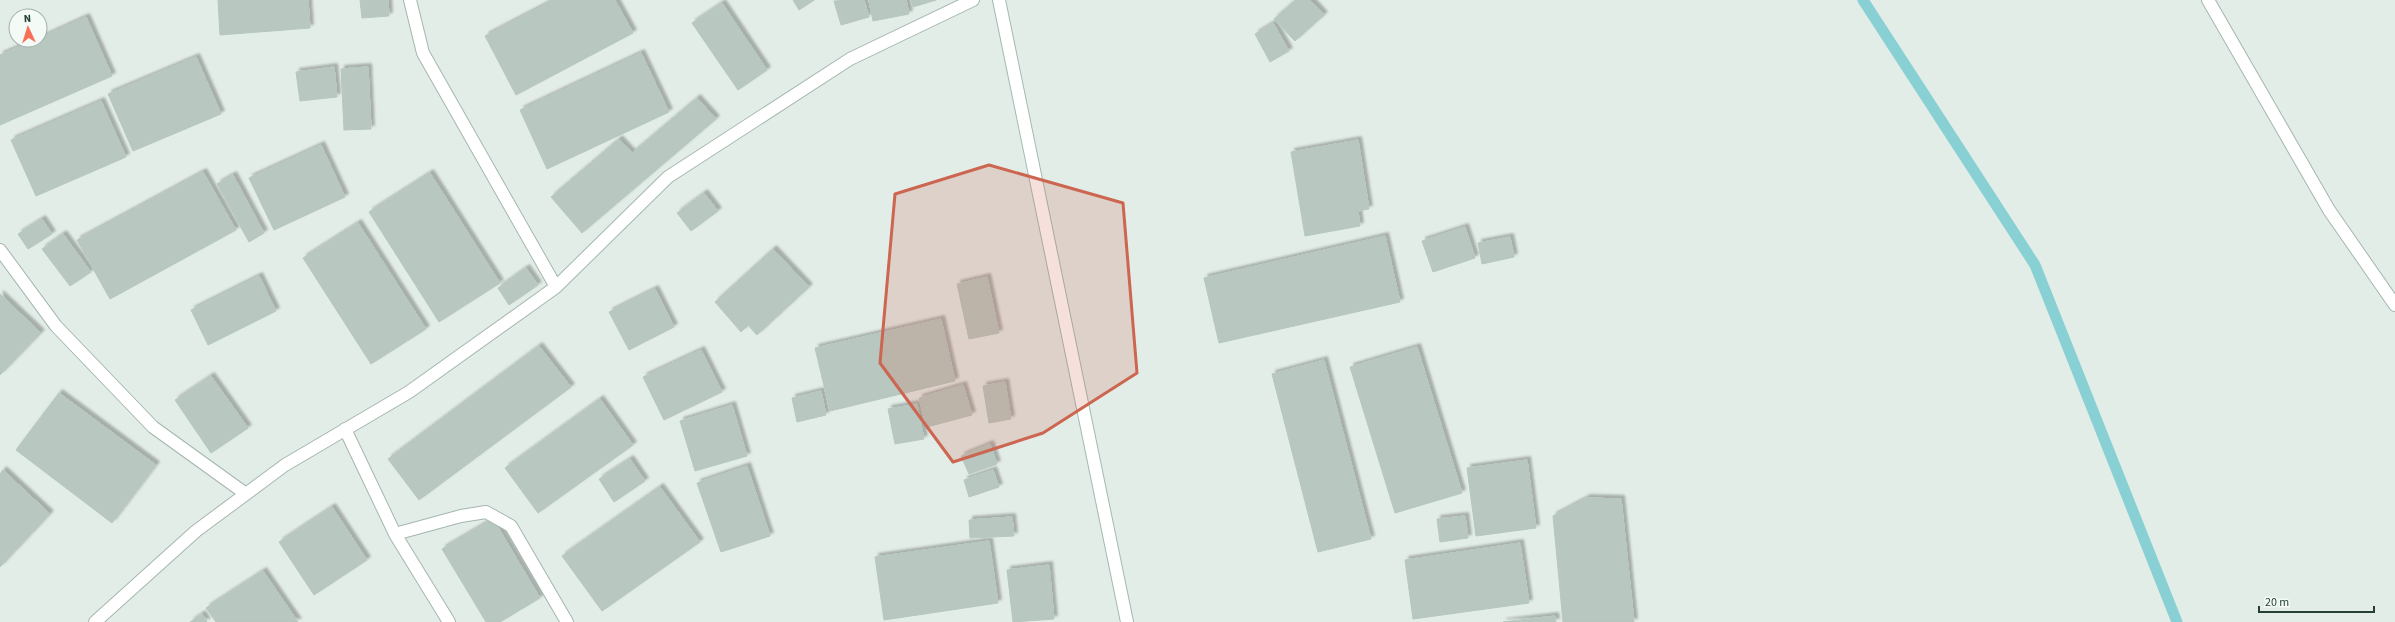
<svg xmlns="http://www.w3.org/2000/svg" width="2395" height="622" font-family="'Source Sans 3',sans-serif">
  <defs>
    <filter id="shadow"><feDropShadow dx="3.5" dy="-3.5" stdDeviation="1" flood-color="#0004"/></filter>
  </defs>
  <rect width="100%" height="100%" fill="#e3ede8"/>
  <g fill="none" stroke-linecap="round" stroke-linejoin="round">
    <!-- stream -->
    <path stroke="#89d0d4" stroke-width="11" d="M1863,0L2035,265L2177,622"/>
  </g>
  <!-- building -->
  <path fill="#b8c8c0" stroke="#b5c7be" filter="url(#shadow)" d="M218,0H308L310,28L220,35Z
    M360,0H388L389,16L362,18Z
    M554,0H615L633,33L516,95L485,36Z
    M793,0H814L799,10Z
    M864,0L869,17L841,25L834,1Z
    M869,0H906L909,14L873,21Z
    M911,0H936L913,7Z
    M1296,0H1310L1324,15L1295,41L1274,19Z
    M722,3L767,70L738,90L692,23Z
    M86,17L112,76L0,125V55L35,40H40V38Z
    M1273,23L1289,51L1270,62L1255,34Z
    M641,53L669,112L547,169L520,110Z
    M196,57L221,114L133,151L108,94Z
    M334,67L337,97L300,101L296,72Z
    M368,67L371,129L344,130L341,69Z
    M697,98L716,119L582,233L551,197L619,139L632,153Z
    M101,101L126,157L36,196L11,140Z
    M1358,140L1369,209L1358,211L1360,226L1305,236L1291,152Z
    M321,145L345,197L274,230L249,178Z
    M203,172L236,230L110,299L77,240Z
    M430,173L500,283L439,322L369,212Z
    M233,175L264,233L249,242L217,184Z
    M704,193L718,211L691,231L677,213Z
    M42,219L52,234L28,249L18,234Z
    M358,223L426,329L371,364L303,258Z
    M1465,227L1475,258L1433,272L1422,241Z
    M63,234L91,272L70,286L42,249Z
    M1385,236L1400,302L1219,343L1204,278Z
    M1510,237L1514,257L1482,264L1478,243Z
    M773,249L809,287L757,335L748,325L741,332L715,302Z
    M526,268L538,285L509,305L498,288Z
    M259,276L276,311L208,345L191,310Z
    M987,277L999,333L969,339L957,284Z
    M655,289L674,327L629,350L609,312Z
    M0,294L41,333L0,375Z
    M941,319L955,381L830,411L815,348Z
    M539,346L571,387L419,500L388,459Z
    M1417,347L1462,493L1395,513L1350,367Z
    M701,350L722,392L664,420L643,377Z
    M1324,360L1371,539L1318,552L1272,374Z
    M211,376L248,428L211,453L175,400Z
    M1005,382L1011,419L989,423L983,386Z
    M963,385L972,415L927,427L919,398Z
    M821,391L826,415L797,422L792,398Z
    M59,393L156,465L112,523L16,450Z
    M600,399L633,445L538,513L505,468Z
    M917,404L924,439L895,444L888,409Z
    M732,405L747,456L695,471L680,421Z
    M990,444L997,464L969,474L961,456Z
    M630,459L645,481L614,502L599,479Z
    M1527,460L1536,528L1476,536L1467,468Z
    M747,466L770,536L721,552L697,483Z
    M3,470L50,514L0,567V474Z
    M993,470L999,487L969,497L964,480Z
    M660,487L700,542L602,611L562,556Z
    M1587,498L1621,499L1634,622H1563L1553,516Z
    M332,507L367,560L314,595L279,542Z
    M1465,516L1468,538L1440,542L1437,519Z
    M1012,517L1014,536L970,538L969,520Z
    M493,519L540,598L500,622H486L442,549Z
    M989,541L998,603L884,620L875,557Z
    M1520,543L1529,603L1413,619L1405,560Z
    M1049,565L1054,619L1013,622L1007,570Z
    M263,571L298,622H216L206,608Z
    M202,614L207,622H190Z
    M1555,616L1556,622H1503Z"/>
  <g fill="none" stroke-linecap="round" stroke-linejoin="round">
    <defs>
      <path id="minor" d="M410,0L423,53L556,287
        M2208,0L2329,210L2395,305
        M0,250L56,326L153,427L246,494
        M345,429L395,534L449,622
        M395,534L461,516L486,512L511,526L567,622
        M95,622L196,531L285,465L409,392L556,287L668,177L850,59L973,0"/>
      <path id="secondary" d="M999,0L1127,622"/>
    </defs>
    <!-- minor casing -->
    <use href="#minor" stroke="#a5b6af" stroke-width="14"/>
    <!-- secondary casing -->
    <use href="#secondary" stroke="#a1baaf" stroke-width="14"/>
    <!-- minor -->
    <use href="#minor" stroke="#fff" stroke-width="12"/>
    <!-- secondary -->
    <use href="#secondary" stroke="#fff" stroke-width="12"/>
  </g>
  <!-- marked area -->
  <path fill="#cc6650" fill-opacity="0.2" stroke="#cc6650" stroke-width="3" stroke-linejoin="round" d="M989,165L1123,203L1137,373L1043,433L953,462L880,363L895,194Z"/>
  <!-- north arrow -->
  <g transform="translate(28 28) rotate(356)"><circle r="19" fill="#f4faf6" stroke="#a0b0a9"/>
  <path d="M0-3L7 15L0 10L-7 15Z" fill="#f76f57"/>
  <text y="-6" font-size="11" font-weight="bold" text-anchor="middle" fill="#224035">N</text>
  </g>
  <!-- scale -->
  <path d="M2259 606v6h115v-6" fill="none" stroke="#224035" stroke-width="2"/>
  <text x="2265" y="606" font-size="12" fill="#224035" stroke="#f4faf6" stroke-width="3" paint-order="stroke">20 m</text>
</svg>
